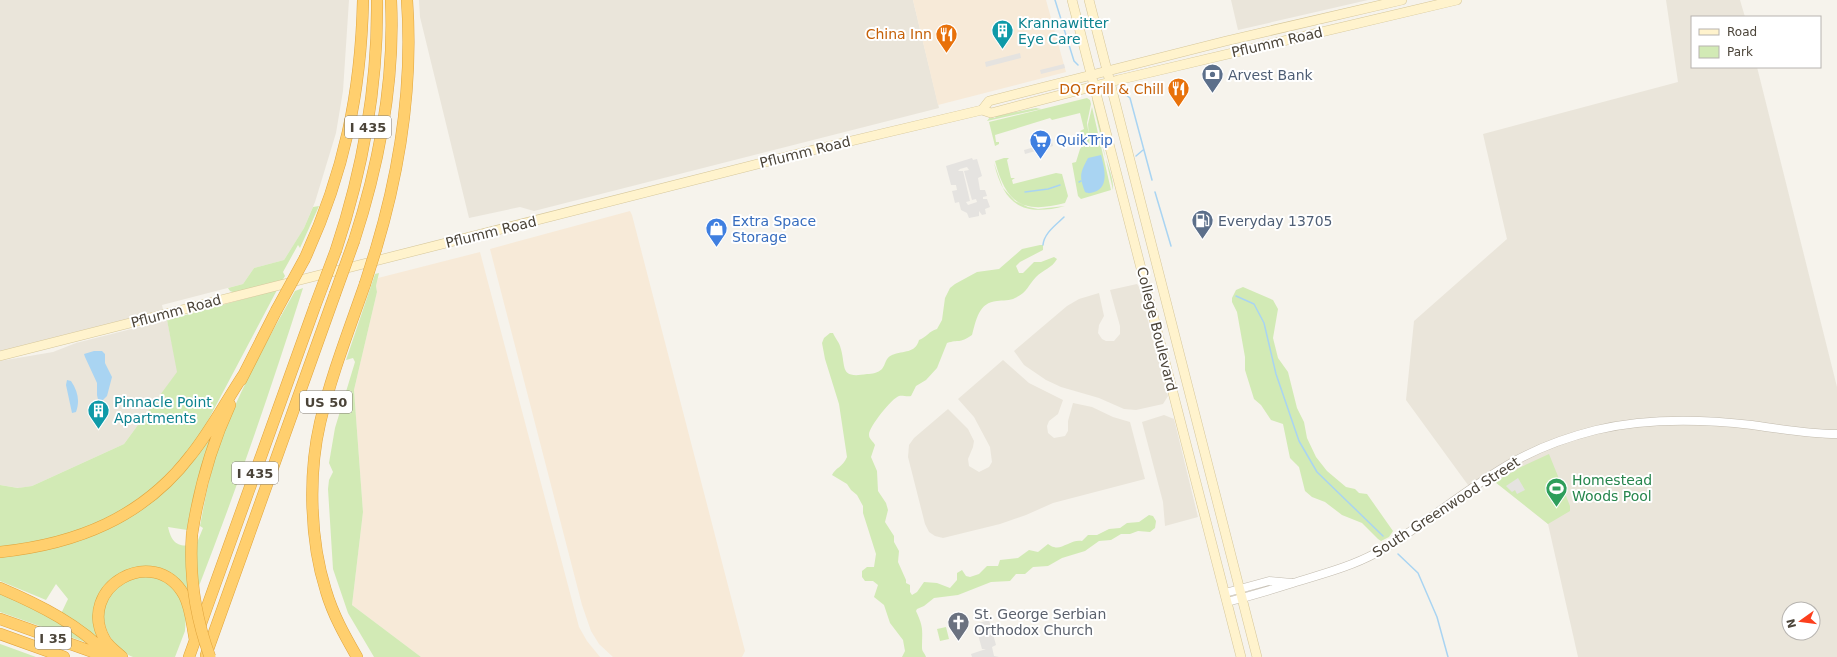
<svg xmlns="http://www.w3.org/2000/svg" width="1837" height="657" font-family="'DejaVu Sans',sans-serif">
  <rect width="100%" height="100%" fill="#f6f3ec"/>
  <!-- residential -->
  <path fill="#eae5da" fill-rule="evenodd" d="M0,0H349L343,91L336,133L315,202L304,228L284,260L254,268L243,284L162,305L164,314L0,355Z
    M419,0H913L939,108L534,211L520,207L469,218L420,17Z
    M1231,0H1368L1238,30Z
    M1666,0H1740L1745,17H1692V67H1757L1837,387V657H1578L1548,524L1496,482L1468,485L1406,400L1414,321L1507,239L1483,134L1678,82ZM1789,609H1813V633H1789Z
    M1137,284L1139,287L1168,396L1163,404L1136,410L1124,409L1099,398L1061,387L1046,380L1024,365L1014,351L1067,306L1079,299L1099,293L1104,316L1099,325L1098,333L1102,339L1106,341H1114L1120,334V326L1110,290Z
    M167,320L178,372L124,444L32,486L19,488L0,485V361L53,352L76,343Z
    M1003,360L1029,383L1063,400L1058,414L1049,421L1047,426L1048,433L1054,438L1065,436L1068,431V421L1073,403L1092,407L1113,417L1130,422L1145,479L1053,503L1026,515L1000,524L943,538L935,536L929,532L925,524L908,457L909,445L914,438L948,409L968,429L974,441L973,447L968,459L969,466L979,472L989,467L992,462L990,447L974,417L958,399Z
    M1164,415L1174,419L1198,517L1165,526L1163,502L1142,422Z"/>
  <!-- commercial -->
  <path fill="#f7ead8" d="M913,0H1046L1066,72L938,105Z
    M630,211L632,215L745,651L742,657H613L599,644L591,631L582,605L490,249Z
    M480,252L579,627L587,641L600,657H421L352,605L363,512L354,390L377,292L376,286L378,278Z"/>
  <!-- green -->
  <path fill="#d2eab5" d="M1087,98L1090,100L1091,104L1087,123L1089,136L1081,146L1083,135L1080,131L1084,129L1080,113L1052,120L1050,118L995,135L996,142H999V144L995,146L989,122Z
    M1092,99C1101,111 1101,134 1103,149C1106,162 1114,177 1113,190Z
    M1092,107L1111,190L1081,199L1078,196L1072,163L1076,162L1080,149L1089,138L1088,124Z
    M1036,108L1041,109L987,121L990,117L995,118L996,116Z
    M1004,158H1009L1007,160L1011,178H1015L1012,180L1013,184L1056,173L1062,174L1068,196L1065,203C1023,214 1006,204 995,161Z
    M994,163L1003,188L1015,201L1028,207L1038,209L1065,206C1023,217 1004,205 994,163Z
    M319,206L300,248L298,245L283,272L285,276L282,281L235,293L230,291L228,288L243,284L254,268L284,260L304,228L313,207Z
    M1040,245H1043V250L1020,262L1016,266L1019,273H1023L1034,262H1041L1054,257L1057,259C1052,268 1043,270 1036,277C1028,285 1028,292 1015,298C1010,301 1003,300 997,301C979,302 976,320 972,335C959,344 959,339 947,343L937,368L926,380L916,386L911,396C907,397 902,395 899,396C892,398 868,428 869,435C869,439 873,441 875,445L871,457L877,471L878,491L886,503L888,510L885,522L894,536V542L899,551L898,562L906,580V583L910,585V592L912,595L917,592L924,582L937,583L950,588L957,580V573L962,570L966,576L970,577L979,574L987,566H998L1000,560L1018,558L1029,550L1038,552L1048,544C1050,545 1052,547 1054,547C1062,550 1071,539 1082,541L1088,535H1097L1109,529L1120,528L1127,523L1139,522L1149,515L1153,516L1156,521L1155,528L1150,532L1138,531L1130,534H1121L1111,540L1099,541L1085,551L1062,558L1048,566L1033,567L1025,574H1016L1010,581L991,582L958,595L934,598L924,606L917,609L916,611C924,628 922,630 922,648C922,652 925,653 926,657H902L905,651L903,640L890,623L884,605L874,597L878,585L873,581H865L862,577V571L867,567H874L876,554L863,513V506L857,495L851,490L847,484L832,475C835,468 843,467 847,457L839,404L825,359L822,343L824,338L830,333H833C835,338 839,342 840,346C847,367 838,379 867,374C872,374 878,373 882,369C886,364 885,358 892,355C904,350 915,354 919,340C927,337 929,331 937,329L942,320L945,298L950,288L955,284L977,272L999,269L1022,249Z
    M379,273L376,286L377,292L354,390L363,512L352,605L421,657H374L348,613L333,569L328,489L329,480L333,472L329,463L335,428L355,362L353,358L346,360L375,274Z
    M1243,287L1273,300L1278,309L1273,338L1278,358L1288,372L1297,408L1304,422L1307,438L1316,457L1327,471L1346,487L1355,489L1359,493L1367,494L1393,531L1389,537L1381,541L1378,539L1362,523L1342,515L1325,502L1312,497L1305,491L1299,467L1290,458L1283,424L1271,420L1261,405L1254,399L1245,370V357L1237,312L1232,302V298L1236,290Z
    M303,288C271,389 237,488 199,586L188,594L144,568L99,598L104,646L93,645L0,612V592L58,620L68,599L56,584L46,600L0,581V556L103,531L207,440L210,441L194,494L187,530L168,527C172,545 179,547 196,545L203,528L200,526C205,499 210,472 219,446C238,392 267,341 295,291Z
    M277,290L204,428L183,457L153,488L115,515L94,525L43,541L0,548V485L18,488L32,486L124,444L177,372L167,320Z
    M1549,454L1570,506V511L1548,524L1495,482L1521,467Z
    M149,575L168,582L179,596L186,614L185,631L175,657H133C112,649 96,620 107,598C110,592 119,585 125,581C130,577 142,576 149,575Z
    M946,627L949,639L940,641L937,629Z
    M0,644L3,645L36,657H0Z"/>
  <!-- parking -->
  <path fill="#e5e3e0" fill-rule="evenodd" d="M1020,53L1021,58L986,67L985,62Z
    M1064,64L1065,68L1041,74L1040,70Z
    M1052,142L1053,146L1025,154L1024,150Z
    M972,158L973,160L977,159L982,176L978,178L980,190H985L987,196L983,197V199H987L990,207L985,209L986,214L982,215L979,211V216L969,218L967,213L961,210L959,202L955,203L952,191L957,190L956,185H951L946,166ZM967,167L969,170L964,171L972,200L976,199L977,202L968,205L966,202L970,201L963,171H958L960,169Z
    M1518,478L1525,490L1517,494L1515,490L1512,492L1506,486Z
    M989,620L996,645L992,647L994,656L999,657H972L971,654L986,649H982L975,624Z"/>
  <!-- water -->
  <path fill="#a9d4f2" d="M1101,155C1104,166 1110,188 1094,192C1090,193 1089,194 1085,192C1079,176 1080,173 1088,158Z
    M94,351H102L105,354V363L112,377L107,396L99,404L97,395V383L85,357L84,354Z
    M67,380L71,381C78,391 80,401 76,412L72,413L66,385Z"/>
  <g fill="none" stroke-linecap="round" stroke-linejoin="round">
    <!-- stream -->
    <path stroke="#a9d4f2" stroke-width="1.5" d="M1055,0L1074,61L1078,65
      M1125,94L1130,98L1152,180
      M1136,156L1143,150
      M1079,182L1081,181
      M1025,192L1048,189L1060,185
      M1155,192L1171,246
      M1043,245C1044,233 1056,225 1064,217
      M1236,296L1254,304L1264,323L1276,374L1299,441L1317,472L1383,536
      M1398,554L1418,573L1437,617L1448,657"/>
    <defs>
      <path id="tertiary" d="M1225,593L1269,581L1292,583
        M1227,602C1250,596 1271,590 1293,583C1322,574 1350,567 1376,553C1424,526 1465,489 1513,462C1538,448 1568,437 1596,430C1647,418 1700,419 1752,425C1781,429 1808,434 1837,434"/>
      <path id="secondary" d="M1072,0L1241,657
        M1089,0L1257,657
        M982,110L989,101L1226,41L1402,0
        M0,356L813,150L982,110L991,113L1118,80L1457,0"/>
      <path id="motorway" d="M354,241C379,164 395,82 391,0
        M376,249C400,169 413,83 407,0
        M336,250C363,169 378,86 377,0
        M305,258C344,173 361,93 363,0
        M241,380L276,311
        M192,534C199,489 211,446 230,405
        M0,552C76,544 143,518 191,455C211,430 226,401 244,374
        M0,588C40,605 80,625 110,657
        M0,619L107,657
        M0,634L64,657
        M206,655L335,294
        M122,657C117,652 109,647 105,640C75,588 154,542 184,595C191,608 192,625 195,640
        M189,657L315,306
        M357,657C345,636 333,615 326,591C310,541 308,475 320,423C331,376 349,330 365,284"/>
    </defs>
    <!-- tertiary casing -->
    <use href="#tertiary" stroke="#c2bbae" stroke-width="9"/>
    <!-- secondary casing -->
    <use href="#secondary" stroke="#d6c79b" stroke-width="10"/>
    <!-- motorway casing -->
    <use href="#motorway" stroke="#e0a43c" stroke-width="12"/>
    <!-- tertiary -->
    <use href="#tertiary" stroke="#fff" stroke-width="8"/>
    <!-- secondary -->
    <use href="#secondary" stroke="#fff3cd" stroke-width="9"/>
    <!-- motorway -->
    <use href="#motorway" stroke="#ffcf6e" stroke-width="11"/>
    <defs>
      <path id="motorway-bridge" d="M365,284L376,249
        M335,294L354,241
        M315,306L336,250
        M276,311L305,258
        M192,534C189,578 195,616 210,657"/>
    </defs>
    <!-- motorway-bridge casing -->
    <use href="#motorway-bridge" stroke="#e0a43c" stroke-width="12" stroke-linecap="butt"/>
    <!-- motorway-bridge -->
    <use href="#motorway-bridge" stroke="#ffcf6e" stroke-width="11"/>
  </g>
  <!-- icons -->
  <defs>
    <symbol id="building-pin" viewBox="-11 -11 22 30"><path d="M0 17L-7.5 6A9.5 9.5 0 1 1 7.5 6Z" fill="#0f9aa8" stroke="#fff"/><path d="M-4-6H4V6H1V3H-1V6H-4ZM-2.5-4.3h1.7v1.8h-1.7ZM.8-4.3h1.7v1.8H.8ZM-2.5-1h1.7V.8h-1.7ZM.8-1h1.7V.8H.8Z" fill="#fff"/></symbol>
    <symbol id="restaurant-pin" viewBox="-11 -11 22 30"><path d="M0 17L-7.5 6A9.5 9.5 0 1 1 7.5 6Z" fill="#e8710a" stroke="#fff"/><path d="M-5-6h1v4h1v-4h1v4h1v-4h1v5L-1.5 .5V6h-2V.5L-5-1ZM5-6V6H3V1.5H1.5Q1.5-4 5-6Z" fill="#fff"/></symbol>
    <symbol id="bank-pin" viewBox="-11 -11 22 30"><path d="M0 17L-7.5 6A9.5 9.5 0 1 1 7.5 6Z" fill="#5c6f8a" stroke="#fff"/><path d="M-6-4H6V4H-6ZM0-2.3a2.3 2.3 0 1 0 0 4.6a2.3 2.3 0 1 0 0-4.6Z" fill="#fff"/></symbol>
    <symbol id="supermarket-pin" viewBox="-11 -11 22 30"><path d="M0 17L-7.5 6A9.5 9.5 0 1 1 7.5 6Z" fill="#3f7fe0" stroke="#fff"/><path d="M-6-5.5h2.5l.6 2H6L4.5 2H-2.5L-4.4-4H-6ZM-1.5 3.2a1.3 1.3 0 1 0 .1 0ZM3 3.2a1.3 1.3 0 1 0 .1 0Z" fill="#fff"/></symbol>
    <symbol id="fuel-pin" viewBox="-11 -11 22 30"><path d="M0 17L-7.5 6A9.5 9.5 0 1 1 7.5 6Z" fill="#5c6f8a" stroke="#fff"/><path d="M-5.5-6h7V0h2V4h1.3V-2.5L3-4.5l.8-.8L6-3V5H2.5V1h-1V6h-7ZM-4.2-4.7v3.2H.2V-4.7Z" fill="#fff"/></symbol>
    <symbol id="shop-pin" viewBox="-11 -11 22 30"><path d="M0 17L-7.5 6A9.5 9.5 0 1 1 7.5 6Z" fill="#3f7fe0" stroke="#fff"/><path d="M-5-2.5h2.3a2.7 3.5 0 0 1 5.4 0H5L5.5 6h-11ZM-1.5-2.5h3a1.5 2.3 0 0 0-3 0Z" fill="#fff"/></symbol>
    <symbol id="stadium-pin" viewBox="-11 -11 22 30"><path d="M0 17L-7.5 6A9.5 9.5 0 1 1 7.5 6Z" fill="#2e9e5b" stroke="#fff"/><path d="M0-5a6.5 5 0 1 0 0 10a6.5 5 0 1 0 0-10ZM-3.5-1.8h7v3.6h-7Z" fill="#fff"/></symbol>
    <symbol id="church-pin" viewBox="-11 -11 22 30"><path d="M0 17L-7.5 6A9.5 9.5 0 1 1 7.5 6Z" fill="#6b7280" stroke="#fff"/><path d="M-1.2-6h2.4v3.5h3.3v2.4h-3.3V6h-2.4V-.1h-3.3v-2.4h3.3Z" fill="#fff"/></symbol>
  </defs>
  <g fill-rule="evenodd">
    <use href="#building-pin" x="990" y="18" width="25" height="34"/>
    <use href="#restaurant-pin" x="934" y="22" width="25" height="34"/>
    <use href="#bank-pin" x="1200" y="62" width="25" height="34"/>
    <use href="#restaurant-pin" x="1166" y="76" width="25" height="34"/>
    <use href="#supermarket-pin" x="1028" y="128" width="25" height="34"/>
    <use href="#fuel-pin" x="1190" y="208" width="25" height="34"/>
    <use href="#shop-pin" x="704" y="216" width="25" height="34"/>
    <use href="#building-pin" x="86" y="398" width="25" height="34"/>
    <use href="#stadium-pin" x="1544" y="476" width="25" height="34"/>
    <use href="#church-pin" x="946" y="610" width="25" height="34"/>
  </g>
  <g text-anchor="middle" stroke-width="4" stroke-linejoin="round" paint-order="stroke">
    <!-- shield labels -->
    <g fill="#fff" stroke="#817c74" stroke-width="1">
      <rect x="345" y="116" width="46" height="22" rx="3"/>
      <rect x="300" y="391" width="52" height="22" rx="3"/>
      <rect x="232" y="462" width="46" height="22" rx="3"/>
      <rect x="35" y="627" width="36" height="22" rx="3"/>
    </g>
    <g font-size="13" font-weight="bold" fill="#4b4439">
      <text x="368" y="132">I 435</text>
      <text x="326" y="407">US 50</text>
      <text x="255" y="478">I 435</text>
      <text x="53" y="643">I 35</text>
    </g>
    <!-- culture labels -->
    <g font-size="14" fill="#0d838f" stroke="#fff" text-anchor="start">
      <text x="1018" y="28">Krannawitter<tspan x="1018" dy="16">Eye Care</tspan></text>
      <text x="114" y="407">Pinnacle Point<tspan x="114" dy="16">Apartments</tspan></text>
    </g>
    <!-- food labels -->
    <g font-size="14" fill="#c56008" stroke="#fff" text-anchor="end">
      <text x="932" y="39">China Inn</text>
      <text x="1164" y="94">DQ Grill &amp; Chill</text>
    </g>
    <!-- street labels -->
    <g font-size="14" fill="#4b4439" stroke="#fff">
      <text transform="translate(1277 42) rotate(-13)" y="5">Pflumm Road</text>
      <text transform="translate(805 152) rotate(-14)" y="5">Pflumm Road</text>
      <text transform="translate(491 232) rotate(-14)" y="5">Pflumm Road</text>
      <text transform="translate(176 311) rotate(-15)" y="5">Pflumm Road</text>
      <text transform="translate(1157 329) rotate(76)" y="5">College Boulevard</text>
      <text transform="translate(1446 507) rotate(-33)" y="5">South Greenwood Street</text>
    </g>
    <!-- service labels -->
    <g font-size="14" fill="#4e5e75" stroke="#fff" text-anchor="start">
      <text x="1228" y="80">Arvest Bank</text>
      <text x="1218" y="226">Everyday 13705</text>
    </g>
    <!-- shop labels -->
    <g font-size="14" fill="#366cbe" stroke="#fff" text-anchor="start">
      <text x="1056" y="145">QuikTrip</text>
      <text x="732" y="226">Extra Space<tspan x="732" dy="16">Storage</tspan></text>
    </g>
    <!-- leisure labels -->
    <g font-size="14" fill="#27864d" stroke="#fff" text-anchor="start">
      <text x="1572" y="485">Homestead<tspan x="1572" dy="16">Woods Pool</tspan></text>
    </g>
    <!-- worship labels -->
    <g font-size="14" fill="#5b616d" stroke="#fff" text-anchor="start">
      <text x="974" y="619">St. George Serbian<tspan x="974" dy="16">Orthodox Church</tspan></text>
    </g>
  </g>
  <!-- legend -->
  <rect x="1691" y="16" width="130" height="52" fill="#ffffff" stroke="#b7b4b0"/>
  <rect x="1699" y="29" width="20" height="6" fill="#fff3cd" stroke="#b7b4b0"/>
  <text x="1727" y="36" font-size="12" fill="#4b4439">Road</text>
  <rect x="1699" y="46" width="20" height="12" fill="#d2eab5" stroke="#b7b4b0"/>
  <text x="1727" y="56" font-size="12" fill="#4b4439">Park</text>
  <!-- north arrow -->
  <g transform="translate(1801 621) rotate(256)"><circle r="19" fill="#ffffff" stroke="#b7b4b0"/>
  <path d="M0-3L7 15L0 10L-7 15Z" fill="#fc3f1d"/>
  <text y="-6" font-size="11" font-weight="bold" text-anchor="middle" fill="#4b4439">N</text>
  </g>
</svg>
